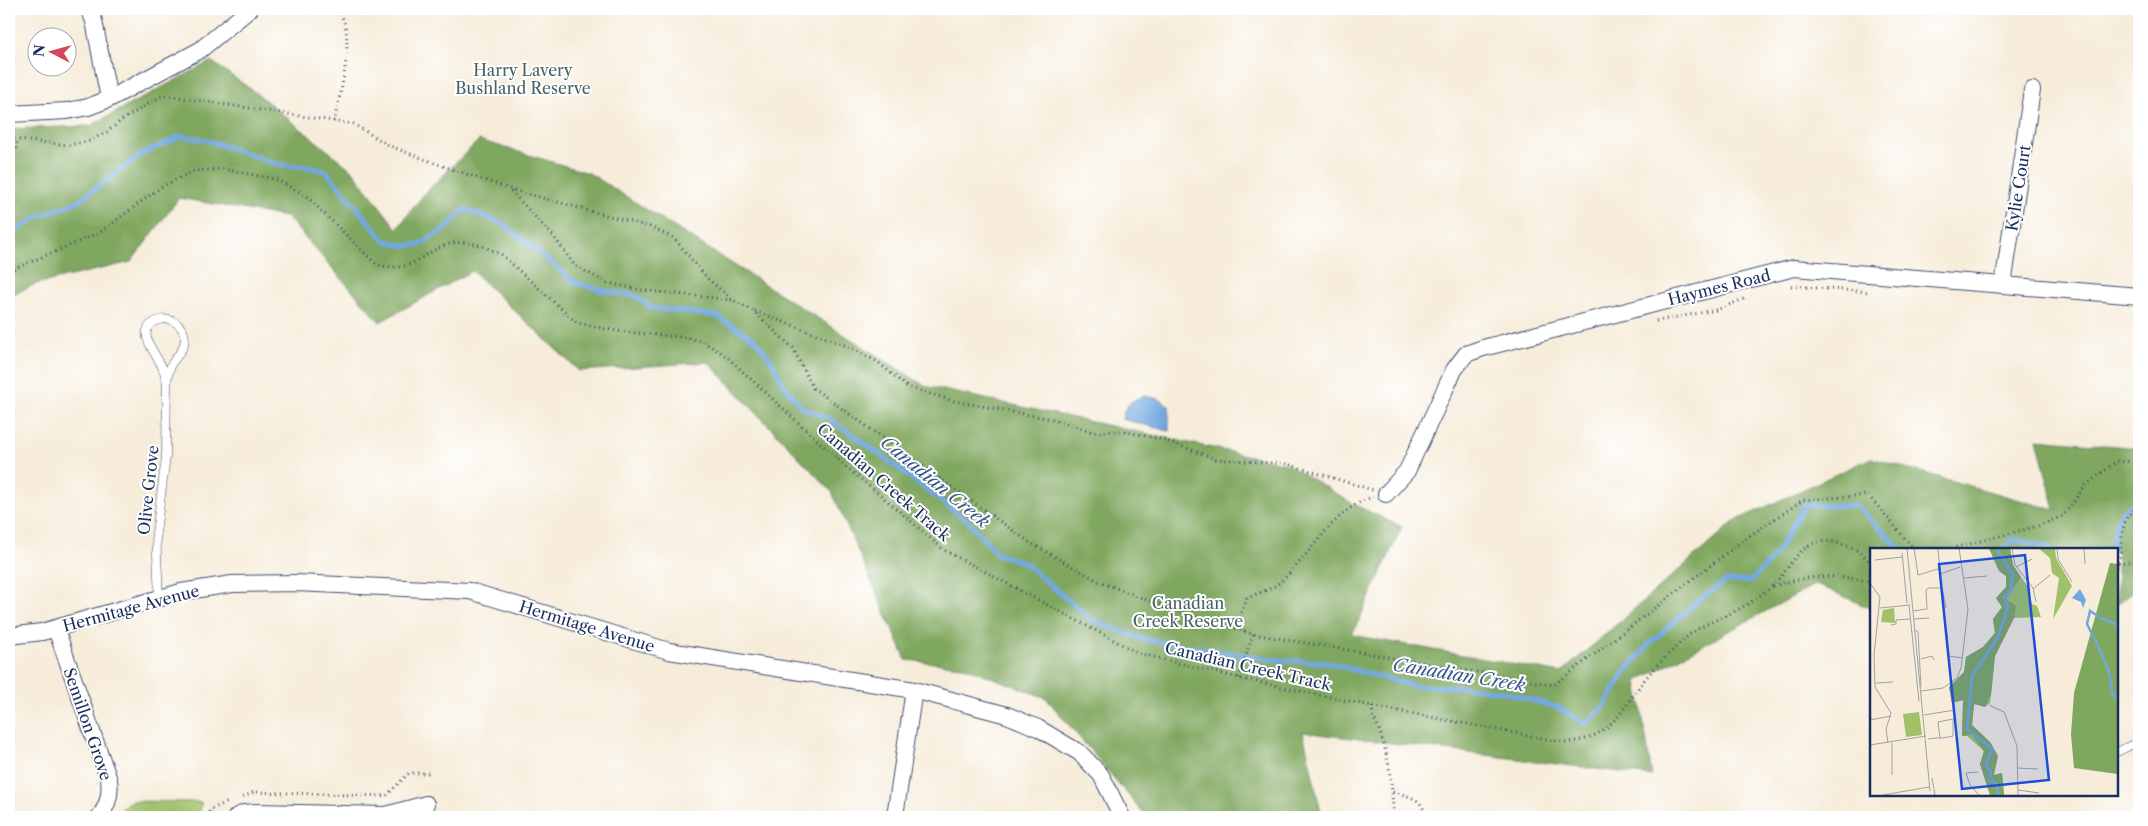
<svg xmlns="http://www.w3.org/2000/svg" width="2148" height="826" font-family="'Libre Caslon Text',serif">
  <rect width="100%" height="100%" fill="#fff"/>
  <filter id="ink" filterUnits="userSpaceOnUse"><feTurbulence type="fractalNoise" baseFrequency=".02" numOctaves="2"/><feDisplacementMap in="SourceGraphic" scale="10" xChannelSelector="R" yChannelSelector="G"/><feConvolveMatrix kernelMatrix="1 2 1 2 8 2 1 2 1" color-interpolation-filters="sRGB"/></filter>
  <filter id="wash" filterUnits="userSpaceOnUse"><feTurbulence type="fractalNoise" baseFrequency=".0096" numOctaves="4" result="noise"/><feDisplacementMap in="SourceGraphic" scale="20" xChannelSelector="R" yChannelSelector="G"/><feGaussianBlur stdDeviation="1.12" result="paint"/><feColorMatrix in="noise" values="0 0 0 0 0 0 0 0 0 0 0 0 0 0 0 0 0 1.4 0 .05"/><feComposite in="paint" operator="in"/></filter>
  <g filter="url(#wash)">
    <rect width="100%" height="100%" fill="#f6ecd9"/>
    <!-- green -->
    <path fill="#a0c16a" stroke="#5e7864" d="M130,801L201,802L200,817H113Z"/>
    <!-- forest -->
    <path fill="#80a75e" stroke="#4e6b5e" d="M211,61L259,95L353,171L397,229L424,194L479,140L589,173L925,386L1287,464L1355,505L1402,527L1352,635L1561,673L1735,521L1871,458L2055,510L2037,439L2139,448V587L2117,604V550H1872V609L1816,584L1637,681L1652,776L1303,732L1322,817H1147L1046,698L962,666L906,660L832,492L708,362L579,371L472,271L380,322L287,217L179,198L131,262L36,284L9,296V129L90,126Z"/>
    <!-- water -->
    <path fill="#72a8e0" stroke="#466c9f" d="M1144,396L1159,399L1169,406V431L1122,419C1125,404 1130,401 1144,396Z"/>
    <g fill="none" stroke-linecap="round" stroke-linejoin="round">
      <!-- stream -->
      <path stroke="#72a8e0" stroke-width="5" d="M9,235L38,217L79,201L142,154L181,136L206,140L280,165L309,167L326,171L384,240L404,246L421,244L444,230L465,209L502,223L576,283L609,292L634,295L652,308L716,316L754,338L772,361L782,382L801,407L830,419L878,453L969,522L997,554L1023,562L1092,620L1142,639L1275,660L1326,662L1414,686L1464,687L1504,692L1559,708L1585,724L1604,707L1624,673L1649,644L1700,599L1726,581H1751L1777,553L1804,505L1857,506L1902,550
        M2003,550L2014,539L2047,547L2050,550
        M2112,550C2115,528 2114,508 2139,502"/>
    </g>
  </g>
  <g filter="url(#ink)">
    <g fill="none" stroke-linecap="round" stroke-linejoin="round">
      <defs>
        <path id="service" d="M163,319C179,319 190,334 182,349C179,355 174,359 171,365C169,372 167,378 167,384C166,378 165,372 161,365C154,350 131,327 163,319Z
          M159,598L156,533L166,457L167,384
          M2117,752L2139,741"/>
        <path id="minor" d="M89,9L94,21L109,99
          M9,114L67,111L88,107L109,99L200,50L250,9
          M2003,285L2032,90
          M1386,494L1407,471L1454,370L1466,354L1483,348L1794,268L2139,296
          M56,629L109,780C111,794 108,806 99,817
          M9,636L42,632L181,592L232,584L296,583L470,591L669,651L914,690L1007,715L1038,728L1080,753L1101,775L1122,817
          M236,817L244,813L256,812L386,815L426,804
          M893,817L896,809L914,690"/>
      </defs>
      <!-- service casing -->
      <use href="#service" stroke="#3c4b70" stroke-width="9"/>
      <!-- minor casing -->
      <use href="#minor" stroke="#3c4b70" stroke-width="18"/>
      <!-- path -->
      <path stroke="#3c4b70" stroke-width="3" stroke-dasharray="1 4" stroke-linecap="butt" d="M334,122C340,93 358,32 337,9
        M9,139L69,145L89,141L107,132L122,120L163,95L353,124L390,146L440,165L513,190L650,227L674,238L708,279L733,300L752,310L793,348L813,388L1029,542L1098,581L1171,609L1253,634L1554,685L1745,539L1803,500L1868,495L1915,550
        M9,156L16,148L17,140
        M511,191L554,237L575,266L607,283L641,290L732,300
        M9,271L99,233L161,187L194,171L223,169L275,179L305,195L377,265C415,273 416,256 446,245C466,238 485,246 502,255L577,323L616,331L682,337L702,341L726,356L853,473L877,492L944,550L1138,653L1239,678L1372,706L1563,742C1609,742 1621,710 1646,678C1658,663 1675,648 1689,635C1702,625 1715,621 1729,614C1741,609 1754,600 1765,592C1791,574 1798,532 1838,543C1855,548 1861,551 1872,565
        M1791,286L1869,292
        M755,311L847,346L878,362L907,387L954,401L1052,419L1093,432L1123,431L1164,440L1216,459L1287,464L1373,490
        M1656,321L1716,310L1744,299
        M1946,550L2038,526L2063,516L2086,485L2117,461L2139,462
        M2118,563L2139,561
        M2117,567C2125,550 2116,514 2139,508
        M1773,586C1812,575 1832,574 1872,582
        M1245,631L1239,618L1247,598C1256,594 1270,590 1279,583C1311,556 1331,510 1373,497
        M1239,678L1253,634
        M1372,706C1372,720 1376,720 1380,732C1389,758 1393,789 1393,817
        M1393,792C1408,796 1424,798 1425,817
        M243,797L254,792L386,796L409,773H430
        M209,817V810L228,802"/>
      <!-- service -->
      <use href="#service" stroke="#fff" stroke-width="8"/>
      <!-- minor -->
      <use href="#minor" stroke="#fff" stroke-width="16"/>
    </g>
  </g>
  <g text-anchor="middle" stroke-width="4" stroke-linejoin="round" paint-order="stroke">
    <!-- park labels -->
    <g font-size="16" fill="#4a6262" stroke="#fff">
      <text x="523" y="76">Harry Lavery<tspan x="523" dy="18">Bushland Reserve</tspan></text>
      <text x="1188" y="609">Canadian<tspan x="1188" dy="18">Creek Reserve</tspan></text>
    </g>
    <!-- street labels -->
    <g font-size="16" fill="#1b2f5e" stroke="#fff">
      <text transform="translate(2018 188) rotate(-81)" y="6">Kylie Court</text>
      <text transform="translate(1719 287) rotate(-14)" y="6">Haymes Road</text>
      <text transform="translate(884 482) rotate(41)" y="6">Canadian Creek Track</text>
      <text transform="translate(148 490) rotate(-84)" y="6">Olive Grove</text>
      <text transform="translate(131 608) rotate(-15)" y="6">Hermitage Avenue</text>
      <text transform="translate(587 626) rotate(17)" y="6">Hermitage Avenue</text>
      <text transform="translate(1248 666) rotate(13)" y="6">Canadian Creek Track</text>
      <text transform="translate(88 724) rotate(71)" y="6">Semillon Grove</text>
    </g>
    <!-- water labels -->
    <g font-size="18" font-style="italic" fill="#39598c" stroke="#fff">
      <text transform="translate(935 482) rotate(39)" y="6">Canadian Creek</text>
      <text transform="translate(1459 675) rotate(9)" y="6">Canadian Creek</text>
    </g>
  </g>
  <!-- overview -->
  <g transform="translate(1870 548)">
    <rect width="248" height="248" fill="#f6ecd9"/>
    <path d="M119,0H140L143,17L158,39L162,56L167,58L171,69L144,70L125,108L120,155L115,159L104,156L102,177L120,194L128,208L119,215L124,227L132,225L134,247H120L110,216L114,203L97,188H92L93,152L82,155L79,139L94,124L96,109L113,99L125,85L123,71L132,59L126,50L136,39V28L129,23ZM168,0H185L186,10L202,38L183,71L189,30L182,25L180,10ZM24,60L25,75L11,74L13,62ZM49,164L52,187L36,189L33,166Z" fill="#a0c16a"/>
    <path d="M119,0H140L143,17L151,29L136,51L146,58L144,70L125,108L121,147L115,159L104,156L102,177L120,194L128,208L124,227L132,225L134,247H120L110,216L114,203L102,186L92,188L93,152L82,155L79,139L94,124L96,109L113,99L125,85L123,71L132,59L126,50L136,39V28L129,23ZM240,15L248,16L247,226L204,220L201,186L204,145Z" fill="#80a75e"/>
    <path d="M210,41L216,52L213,60L211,54L202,50Z" fill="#72a8e0"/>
    <path fill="none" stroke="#72a8e0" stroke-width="2.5" d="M126,0L143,27L141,43L134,49L138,58L128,89L102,128L97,181L122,201L116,218L121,224L119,232L126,235L128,247M229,69L248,77M223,88L217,76L220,63L228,68M224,89L238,121L243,147L248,149"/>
    <path fill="none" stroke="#9ea0a8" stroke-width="1" d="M37,0L60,243M44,0L48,27L68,21M68,0L70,26L90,19M142,0L145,17L163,40L166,54M187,0L188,11L202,34M214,0L215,16M32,5L37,55M5,12L32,9M146,19L162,11M94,30L117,28M0,35L10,49L4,107L5,139L21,165L16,181L18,195M163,41L180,27M39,57L49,153M10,60L40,57M43,63L57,61L56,42L59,40H72L76,60M44,71L59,70M21,77L26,76V72L40,71M45,82L48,84L51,139M77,86L78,108L93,110M51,111L62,108L64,112M6,135L23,134M51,143L73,140L87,130L91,120L98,61L89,0M119,157L134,164L147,198L148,247M54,167L85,162M0,172L21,168M58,191L66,190H72L83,188V171L68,174L70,190M22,195V227M0,197L56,188M147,220L168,221M108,224L96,225L100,237L109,247M62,230L65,247M148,242L169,245M13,247L59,239"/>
    <path fill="#1d4ed8" fill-opacity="0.15" stroke="#1d4ed8" stroke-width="2.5" d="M155,7L179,232L92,241L69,16Z"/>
    <rect width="248" height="248" fill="none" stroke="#1b2f5e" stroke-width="2.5"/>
  </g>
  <!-- margin -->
  <rect width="2148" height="826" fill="none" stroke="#fff" stroke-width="30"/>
  <!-- north arrow -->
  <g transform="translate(52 52) rotate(276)"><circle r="24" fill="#ffffff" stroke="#a4acbf"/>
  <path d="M0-4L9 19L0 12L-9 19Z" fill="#d1495b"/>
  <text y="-8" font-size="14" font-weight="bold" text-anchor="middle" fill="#1b2f5e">N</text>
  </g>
</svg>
